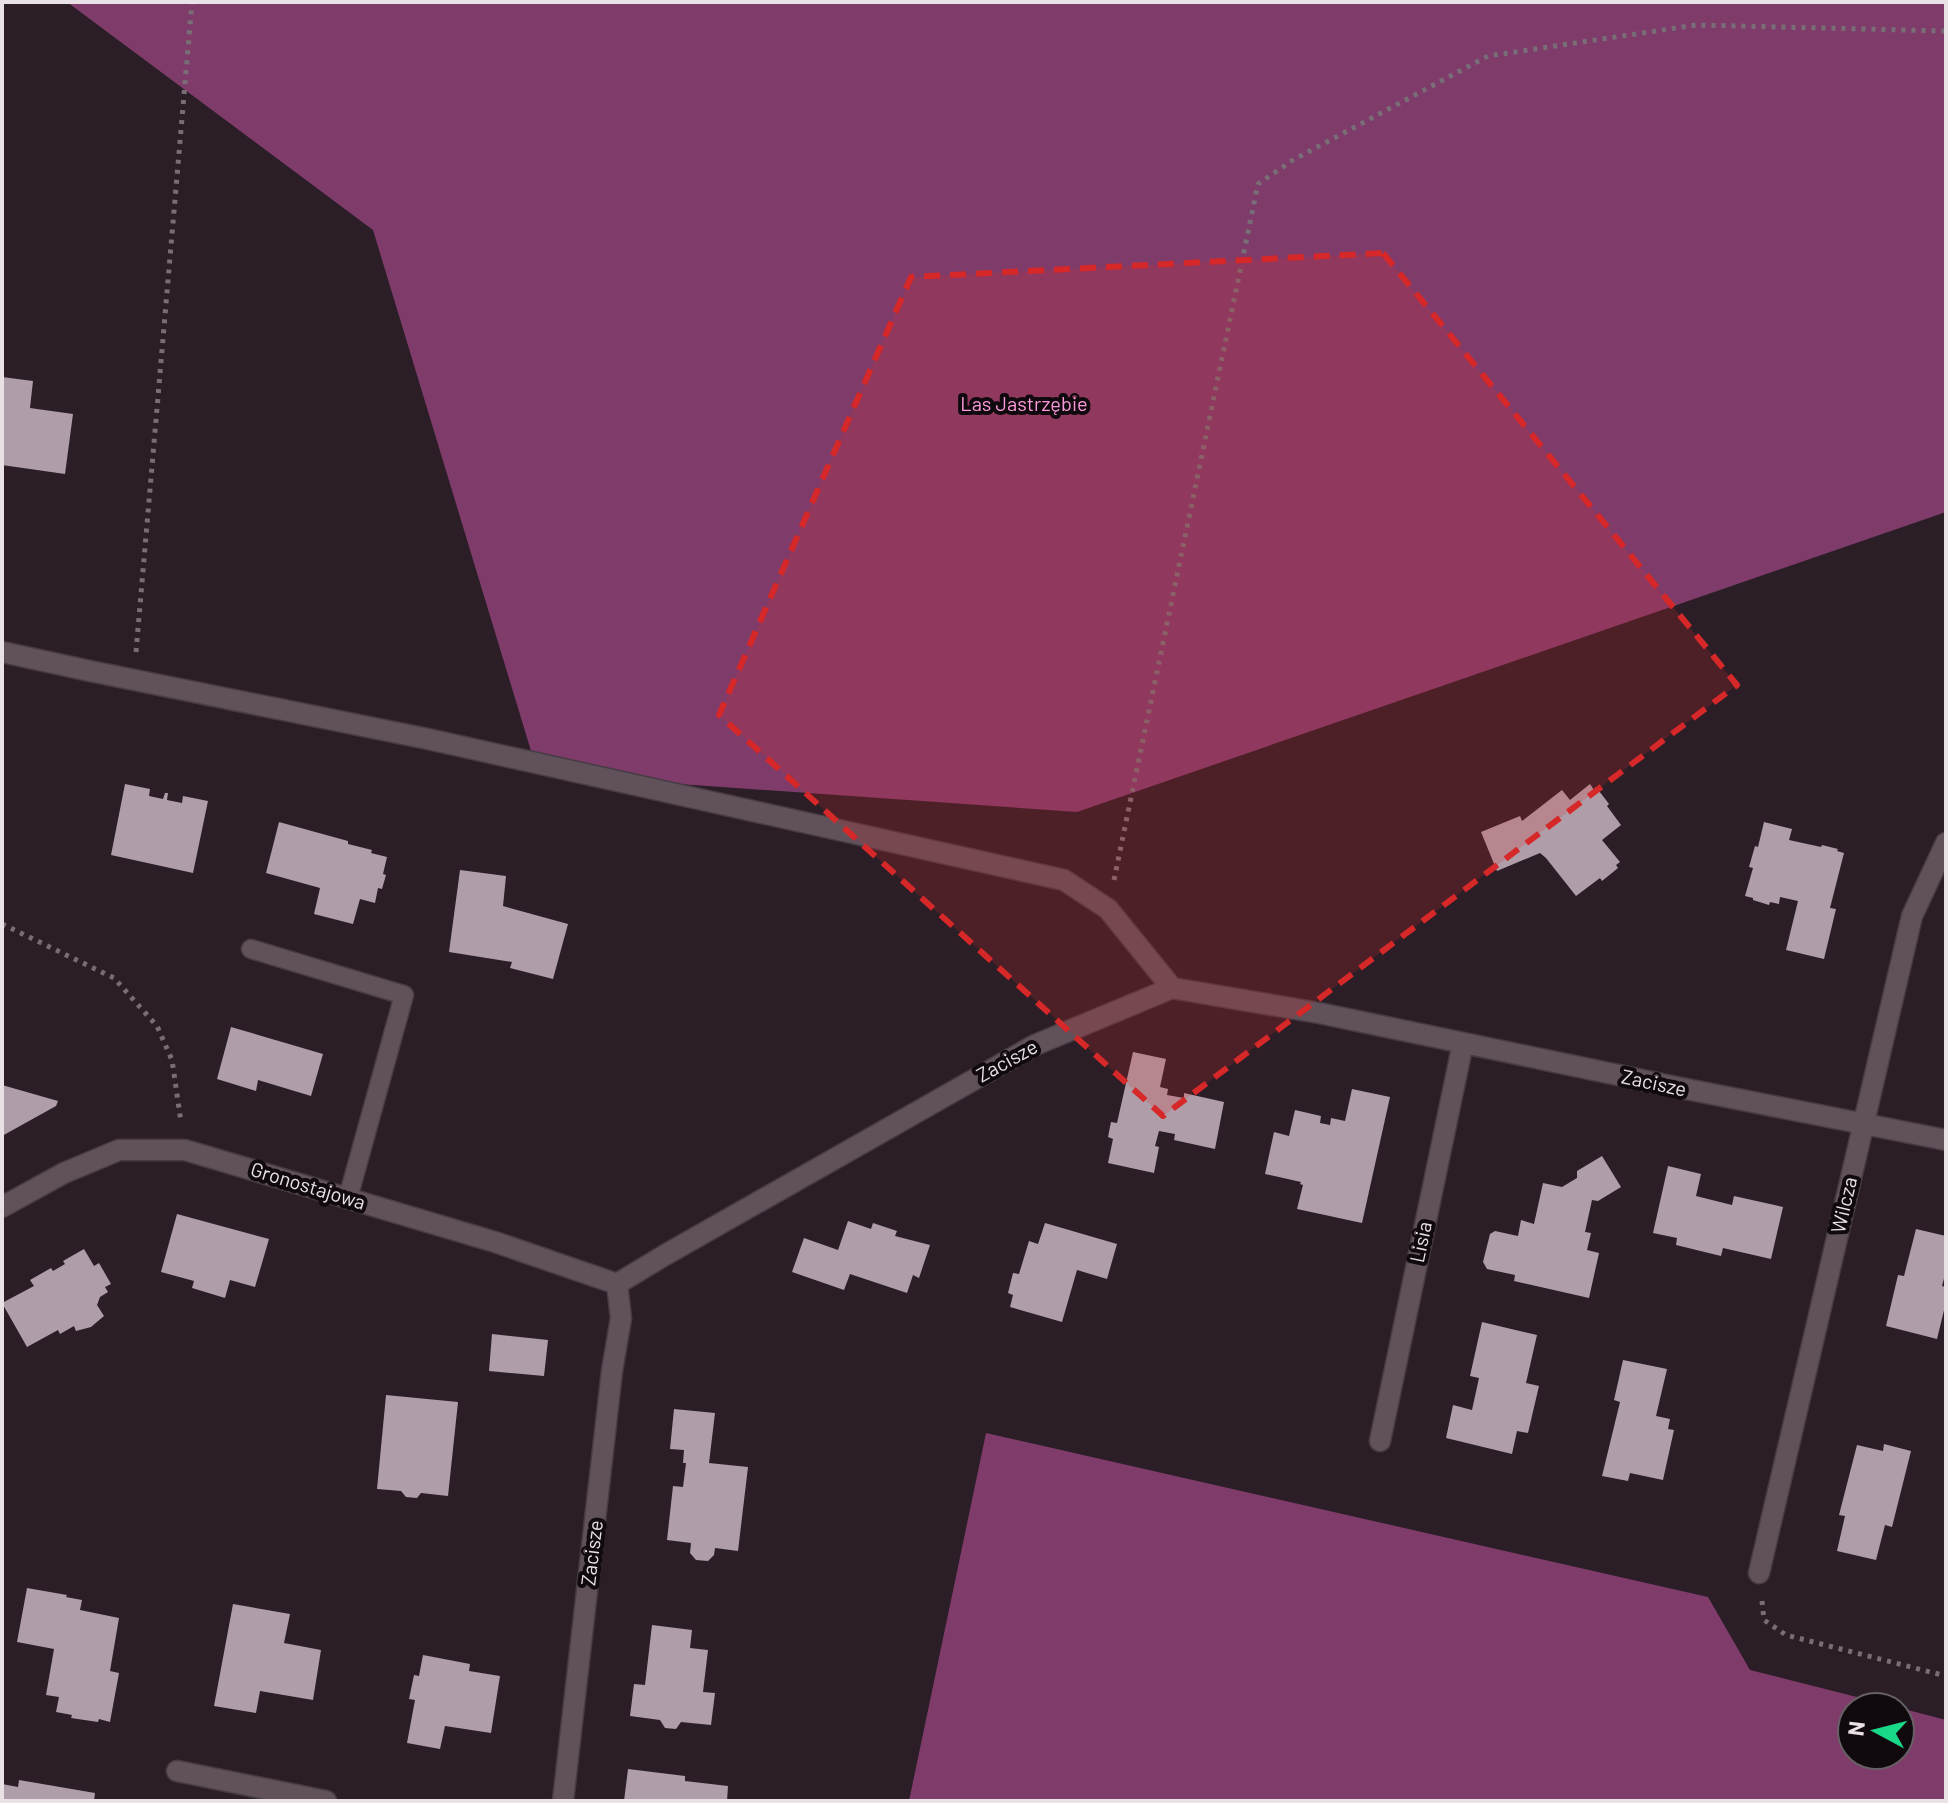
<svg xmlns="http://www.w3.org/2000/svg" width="1948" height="1803" font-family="Barlow,sans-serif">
  <rect width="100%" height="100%" fill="#2b1e27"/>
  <!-- forest -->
  <path fill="#7f3c6b" d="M67,2H1946V512L1077,812L538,774L373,230Z
    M986,1433L1708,1597L1750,1670L1896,1707H1852V1755H1900V1708L1946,1720V1801H909Z"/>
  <!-- building -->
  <path fill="#af9ea9" d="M2,377L33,381L30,408L73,414L65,474L2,465Z
    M125,784L150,789L149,796L163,799L165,793H168L167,800L182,803L183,796L208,801L193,873L111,855Z
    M1590,784L1594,790L1596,787L1609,804L1607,806L1621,825L1602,840L1620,862L1616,865L1618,868L1602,881L1600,878L1576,896L1546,858L1540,853L1497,871L1481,832L1520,816L1522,821L1562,790L1570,800Z
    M279,822L348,841V844L372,850L371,853L387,857L383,874L386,875L382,889L378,888L375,903L360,899L353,924L314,914L320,888L266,873Z
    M1764,822L1792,829L1789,840L1821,847L1822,845L1838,849L1837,851L1844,853L1830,908L1836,909L1824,959L1786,950L1798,901L1780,897L1779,904L1770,902L1769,905L1753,900V898L1745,896L1753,868L1749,867L1755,846L1758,847Z
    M460,870L506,876L503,906L568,924L553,979L510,968L512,962L449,952Z
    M231,1027L323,1054L311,1096L258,1080L256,1091L217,1079Z
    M1133,1052L1166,1059L1160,1087L1168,1089L1167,1095L1184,1098V1093L1224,1102L1215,1149L1174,1140L1175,1134L1159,1131L1155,1146L1159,1147L1154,1173L1108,1163L1113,1139L1108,1137L1111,1122L1117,1123Z
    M2,1085L58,1101L56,1106L2,1136Z
    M1352,1089L1390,1097L1362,1223L1297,1209L1303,1185L1300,1184L1301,1182L1265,1174L1274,1132L1289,1136L1295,1110L1321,1116L1320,1123L1330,1125L1331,1118L1345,1121Z
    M1602,1156L1621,1187L1598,1201L1592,1200L1585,1232L1591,1233L1587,1250L1599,1253L1589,1298L1514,1281L1515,1275L1487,1269L1483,1262L1490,1234L1495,1231L1518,1236L1521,1220L1534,1224L1543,1183L1562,1187L1577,1178V1171Z
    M1668,1166L1701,1174L1696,1196L1732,1205L1734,1196L1783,1207L1771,1259L1723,1248L1721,1256L1676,1245L1677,1238L1653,1233Z
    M177,1214L269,1239L255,1287L230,1280L225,1298L192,1288L194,1281L161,1272Z
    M848,1221L871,1229L873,1223L897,1231L895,1236L930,1245L919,1278L913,1275L907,1293L850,1274L844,1290L792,1272L804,1238L838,1250Z
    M1045,1223L1117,1244L1107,1279L1077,1270L1062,1322L1010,1307L1013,1295L1008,1293L1013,1273L1019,1274L1029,1241L1038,1244Z
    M1916,1229L1946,1236V1271L1942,1286L1946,1287V1302L1937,1339L1886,1326L1898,1275L1904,1276Z
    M84,1249L94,1266L99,1263L111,1284L105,1287L108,1292L100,1297L97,1305L104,1316L91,1327L76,1331L74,1326L60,1334L58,1330L27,1347L2,1303L34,1286L30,1280L51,1268L53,1271L65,1264L63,1261Z
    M1482,1322L1537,1335L1526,1383L1539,1386L1528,1433L1517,1431L1512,1454L1446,1438L1453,1405L1472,1410L1479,1378L1470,1376Z
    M492,1334L548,1340L544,1376L489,1371Z
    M1623,1360L1667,1369L1656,1416L1670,1419L1668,1429L1674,1430L1663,1480L1630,1473L1628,1481L1602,1476L1620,1402L1614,1400Z
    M386,1395L458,1402L448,1496L421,1493L417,1498L406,1497L401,1491L377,1489Z
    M674,1409L715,1413L709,1463L748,1467L738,1551L715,1548L714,1555L708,1561L696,1560L690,1553L691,1543L667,1540L673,1486L683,1487L686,1463H683L684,1450L670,1449Z
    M1884,1444L1911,1451L1892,1527L1885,1525L1876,1560L1837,1551L1845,1516L1839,1515L1857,1445L1883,1451Z
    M27,1588L67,1595L66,1597L82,1600L80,1610L119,1618L110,1671L119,1673L110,1722L99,1719L98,1722L71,1718L72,1715L56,1712L59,1697L46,1695L54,1649L17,1642Z
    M233,1604L290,1614L284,1643L321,1650L313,1700L260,1691L256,1713L214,1706Z
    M652,1625L692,1630L690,1648L708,1650L703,1692L715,1693L711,1725L681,1722L676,1729L665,1728L660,1720L630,1716L634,1684L645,1685Z
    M423,1655L470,1664L469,1671L500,1676L491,1733L445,1726L440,1749L407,1743L415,1700L409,1699L414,1675L419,1676Z
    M628,1769L685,1776V1781L728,1786L727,1801H624Z
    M19,1780L95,1793L94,1801H2V1784L18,1787Z"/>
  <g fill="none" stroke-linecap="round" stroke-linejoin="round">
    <defs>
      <path id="service" d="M251,949L404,995L348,1198"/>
      <path id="minor" d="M2,652L90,671L428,739L1064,880L1108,909L1172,988
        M2,1207L64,1173L119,1150H185L495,1242L617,1284
        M1380,1441L1463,1043
        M1759,1573L1912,916L1946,843
        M177,1771L326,1801
        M563,1801L612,1371L621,1318L617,1284L665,1255L1035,1045L1172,988L1319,1013L1676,1087L1946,1140"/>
    </defs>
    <!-- service casing -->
    <use href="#service" stroke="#473c44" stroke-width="21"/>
    <!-- minor casing -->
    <use href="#minor" stroke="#473c44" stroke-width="23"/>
    <!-- path -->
    <path stroke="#796e76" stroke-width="5" stroke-dasharray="4 6" stroke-linecap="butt" d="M136,652L192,2
      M1114,880L1258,184L1293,160L1488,56L1696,25L1946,31
      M2,924L114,978L157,1026L172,1060L181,1122
      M1762,1601L1764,1620L1786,1635L1946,1676"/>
    <!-- service -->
    <use href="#service" stroke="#60515a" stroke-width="18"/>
    <!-- minor -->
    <use href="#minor" stroke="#60515a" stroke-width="20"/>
  </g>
  <!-- marked area -->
  <path fill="#d62828" fill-opacity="0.2" stroke="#d62828" stroke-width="6" stroke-dasharray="16 10" stroke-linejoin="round" d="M1383,253L1737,685L1163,1116L719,715L911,277Z"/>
  <g text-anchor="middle" stroke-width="8" stroke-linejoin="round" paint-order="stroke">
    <!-- park labels -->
    <g font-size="20" fill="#fc9adc" stroke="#100a0e">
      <text x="1024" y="411">Las Jastrzębie</text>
    </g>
    <!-- street labels -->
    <g font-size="20" fill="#eae1e7" stroke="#100a0e">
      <text transform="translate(1007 1061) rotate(-29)" y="7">Zacisze</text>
      <text transform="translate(1654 1083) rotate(12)" y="7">Zacisze</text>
      <text transform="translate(308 1186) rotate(17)" y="7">Gronostajowa</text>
      <text transform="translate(1844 1205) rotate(-77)" y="7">Wilcza</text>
      <text transform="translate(1421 1242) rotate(-78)" y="7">Lisia</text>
      <text transform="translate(592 1553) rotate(-83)" y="7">Zacisze</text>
    </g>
  </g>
  <!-- border -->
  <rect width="1948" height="1803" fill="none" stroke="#eae1e7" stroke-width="8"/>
  <!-- north arrow -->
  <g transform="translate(1876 1731) rotate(277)"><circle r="38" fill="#100a0e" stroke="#676065" stroke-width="2"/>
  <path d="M0-6L14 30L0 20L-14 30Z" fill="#19d989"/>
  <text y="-12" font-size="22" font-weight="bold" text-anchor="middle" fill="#eae1e7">N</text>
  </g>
</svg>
